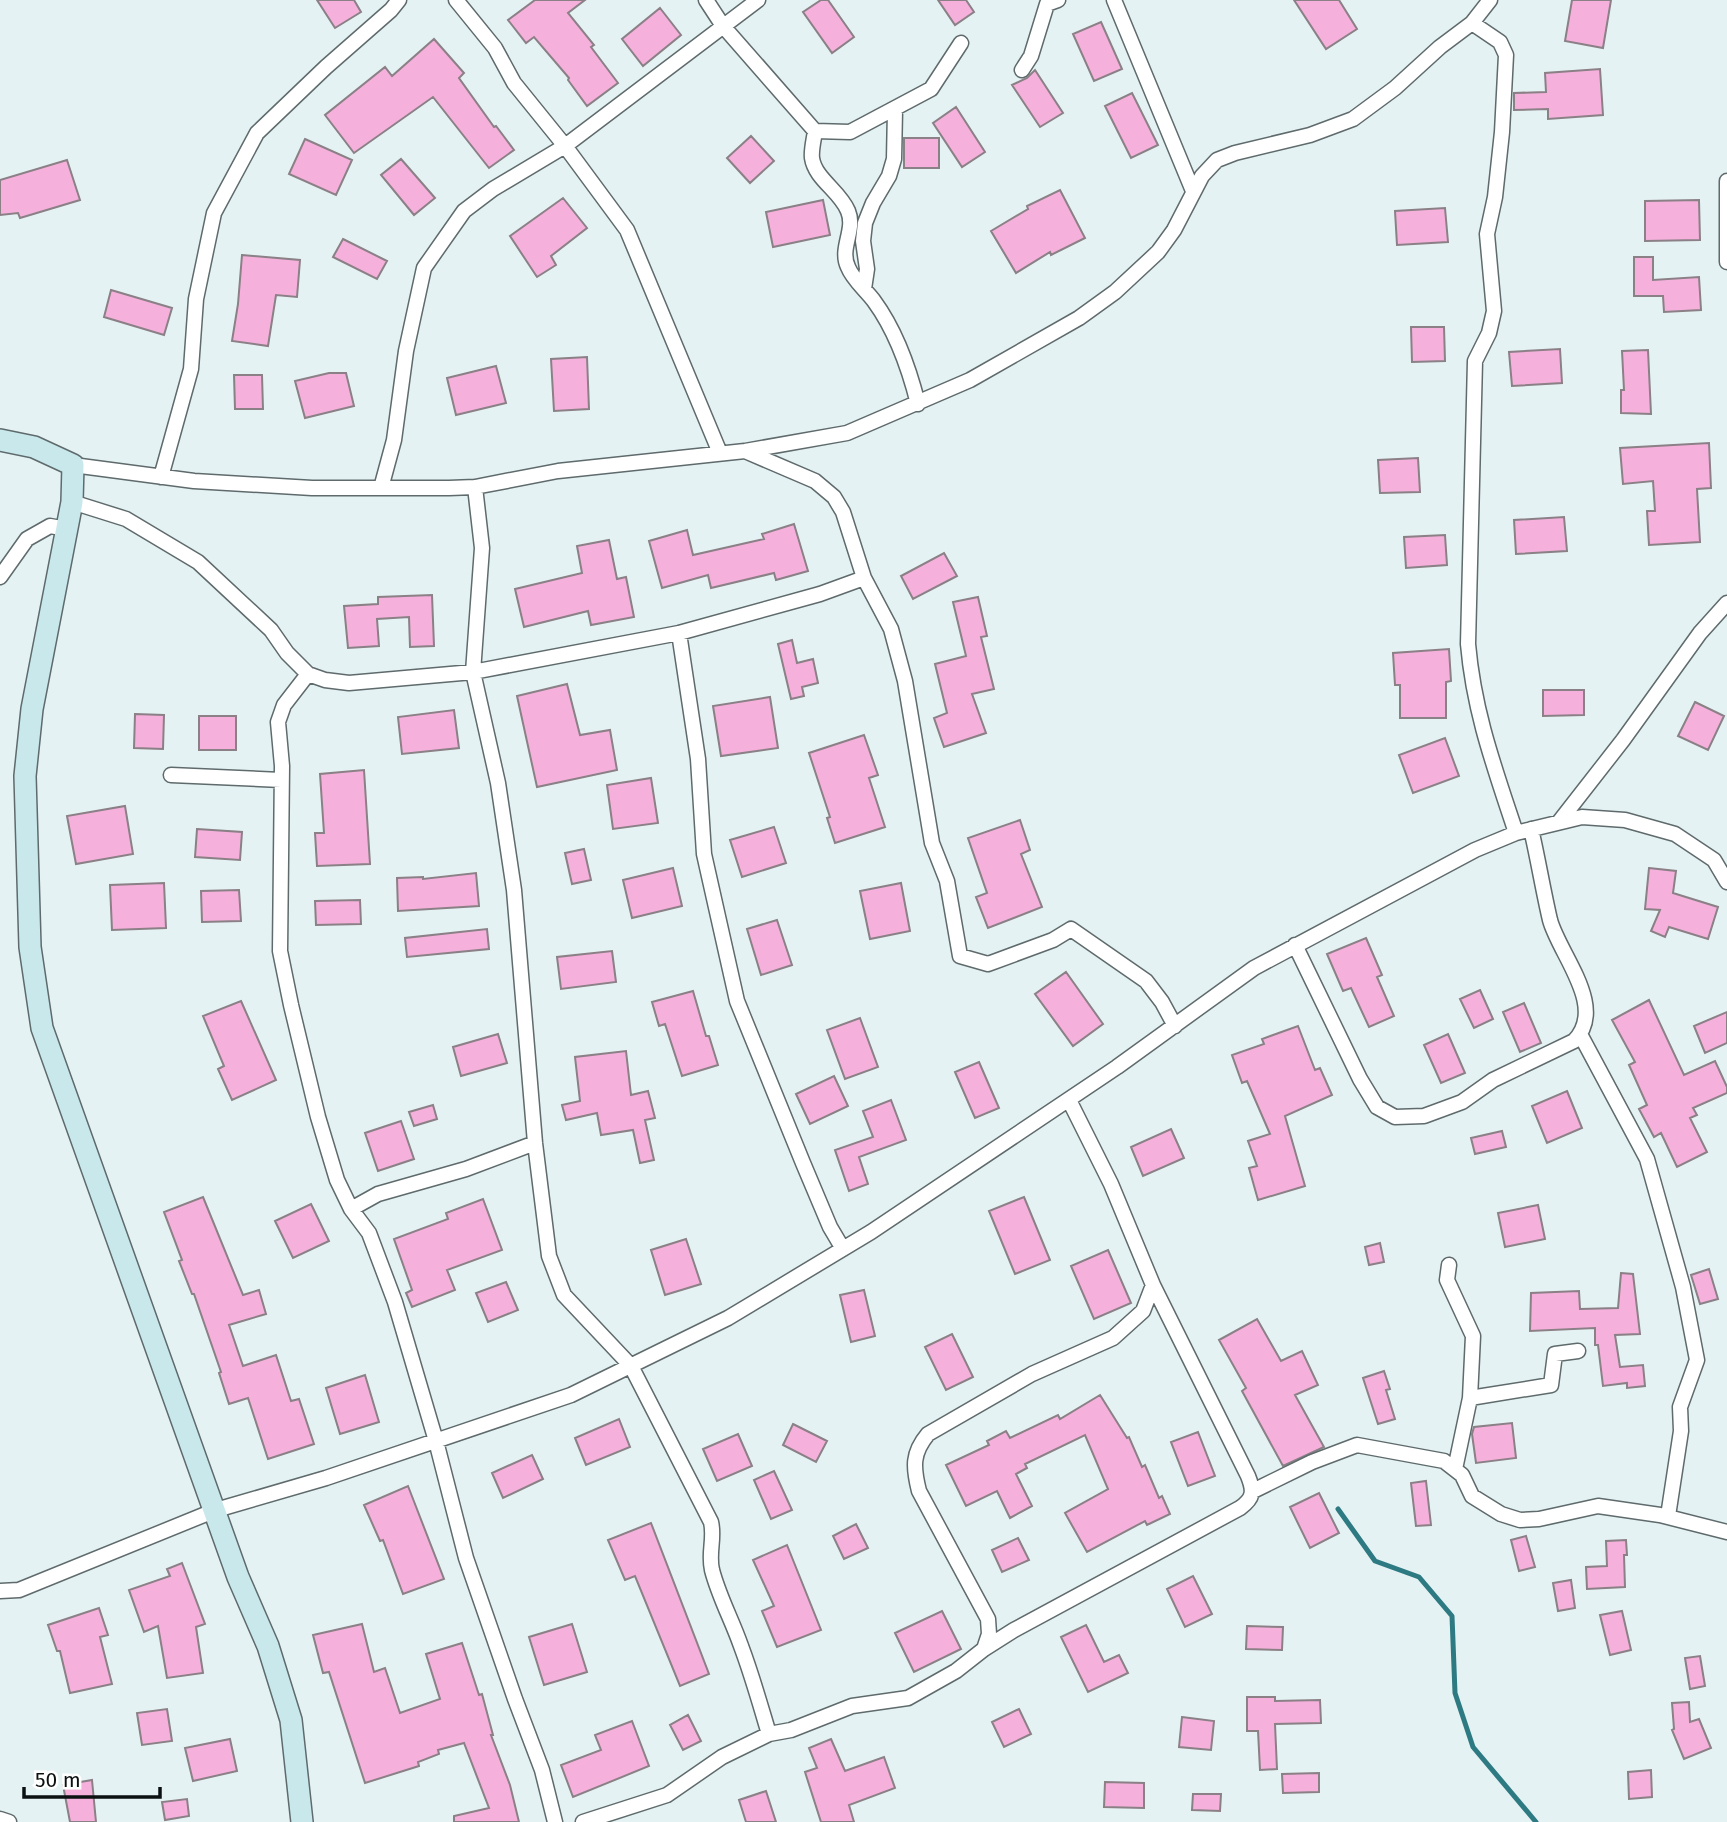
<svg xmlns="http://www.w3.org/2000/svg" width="1727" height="1822" font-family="'Fira Sans',sans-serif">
  <rect width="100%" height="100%" fill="#e5f2f4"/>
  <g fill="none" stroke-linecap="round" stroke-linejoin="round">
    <!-- stream -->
    <path stroke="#2e7a82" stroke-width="5" d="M1338,1509L1375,1561L1419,1577L1452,1616L1455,1693L1473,1747L1536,1822"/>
  </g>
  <!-- building -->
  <path fill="#f5b0db" stroke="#8a8086" stroke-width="2" d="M317,0H354L361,12L335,28Z
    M535,0H585L568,13L594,45L591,47L618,83L587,106L568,80L569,78L534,37L526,43L508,20Z
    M821,0H828L854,37L832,53L803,12Z
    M938,0H966L974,12L955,25Z
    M1294,0H1339L1357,29L1326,49Z
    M1572,0H1611L1603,48L1565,41Z
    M660,8L681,35L643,66L622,39Z
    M1101,22L1122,69L1094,81L1073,34Z
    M434,39L464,73L459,78L494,127L496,126L514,150L489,168L433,97L354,153L325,115L385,67L392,76Z
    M1600,69L1603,115L1548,119V109L1514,110V93L1546,92L1545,73Z
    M1035,70L1063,113L1040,127L1012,85L1027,78Z
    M1132,93L1158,145L1131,158L1105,106Z
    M956,107L985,152L962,167L933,123Z
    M751,136L774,161L750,183L727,158Z
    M904,138H939V168H904Z
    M305,139L352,160L336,195L289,174Z
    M401,159L435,198L414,215L381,175Z
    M67,160L80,200L20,218L18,213L0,215V180Z
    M1060,190L1085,238L1051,255L1050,252L1016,273L991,231L1028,209L1027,206Z
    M563,198L587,228L551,256L556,265L537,277L510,236Z
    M823,200L830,235L773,247L766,212Z
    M1699,200L1700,240L1645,241V201Z
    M1445,208L1448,242L1397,245L1395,211Z
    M343,239L387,261L377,279L333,257Z
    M242,255L300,260L297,297L276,295L268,346L232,341L238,304Z
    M1634,257H1653V280L1699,277L1701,310L1664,312L1663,296H1634Z
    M111,290L172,308L164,335L104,317Z
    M1411,327H1444L1445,361L1412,362Z
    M1560,349L1562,383L1512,386L1509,352Z
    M1648,350L1651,414L1621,413V390H1624L1622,351Z
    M587,357L589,409L554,411L551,359Z
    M496,366L506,403L456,415L447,378Z
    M329,373H346L354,406L305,418L295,381Z
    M234,375H262L263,409H235Z
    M1709,443L1711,488L1697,489L1700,542L1649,545L1647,511H1655L1653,481L1623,484L1620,448Z
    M1418,458L1420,492L1380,493L1378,460Z
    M1564,517L1567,551L1516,554L1514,520Z
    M794,524L808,571L776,580L774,573L711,588L708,575L662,588L649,541L687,530L693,555L764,539L762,534Z
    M1445,535L1447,565L1406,568L1404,537Z
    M609,540L617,579L626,577L634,617L591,625L588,611L524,627L515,589L582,573L577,546Z
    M944,553L957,576L913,599L901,576Z
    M432,595L434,646L410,647L409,617L377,619L379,646L348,648L344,606L378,604V597Z
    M978,597L987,636L981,637L994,689L972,694L986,733L944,747L934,718L947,713L935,664L966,656L953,602Z
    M792,640L797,663L813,659L818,683L802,687L804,696L791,699L778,644Z
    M1449,649L1451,681L1446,682V718H1400V685H1395L1393,653Z
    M567,684L580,735L610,730L617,770L537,787L517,696Z
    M1543,690H1584V715L1543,716Z
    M770,697L778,748L721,756L713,706Z
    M1695,702L1724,716L1708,750L1678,736Z
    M454,710L459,748L402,754L398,717Z
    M135,714L164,715L163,749L134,748Z
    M199,716H236V750H199Z
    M864,735L878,775L869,778L885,827L835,843L827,818L830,817L809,753Z
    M1445,738L1459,776L1413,793L1399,755Z
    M364,770L370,864L317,866L315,833H324L320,774Z
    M651,778L658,823L613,829L607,785Z
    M125,806L133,854L76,864L67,816Z
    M1020,820L1030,850L1021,854L1042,907L988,928L976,897L987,893L968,838Z
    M774,827L786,863L742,877L730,840Z
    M197,829L242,832L240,860L195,857Z
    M584,849L591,880L572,884L565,853Z
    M673,868L682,906L632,918L623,880Z
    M1649,868L1676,871L1673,893L1718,907L1708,939L1669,927L1665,937L1651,931L1660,910L1645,909Z
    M476,873L479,906L398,911L397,878L423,877V879Z
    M164,883L166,928L112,930L110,885Z
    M901,883L910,931L870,939L860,891Z
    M239,890L241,921L202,922L201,891Z
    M360,900L361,924L316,925L315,901Z
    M777,920L792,965L761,975L747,929Z
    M487,929L489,949L407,957L405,938Z
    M1366,938L1382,975L1377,977L1394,1016L1369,1027L1351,988L1343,991L1327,954Z
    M612,951L616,982L561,989L557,957Z
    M1066,972L1103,1024L1073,1046L1035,994Z
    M1480,990L1493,1019L1474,1028L1460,999Z
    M693,991L706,1036H709L718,1065L682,1076L665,1024L659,1026L652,1002Z
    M1649,1000L1684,1075L1715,1061L1727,1087V1093L1693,1108L1697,1115L1690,1118L1707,1152L1677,1167L1661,1133L1654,1137L1639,1109L1647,1105L1629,1065L1635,1062L1612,1020Z
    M241,1001L276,1080L232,1100L218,1069L224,1066L203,1016Z
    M1524,1003L1541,1043L1520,1052L1503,1012Z
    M1727,1012V1043L1705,1053L1694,1026Z
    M860,1018L878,1067L845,1079L827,1030Z
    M1298,1026L1315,1070L1320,1068L1332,1095L1285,1116L1305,1186L1258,1200L1249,1168L1257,1166L1248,1141L1270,1134L1247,1081L1242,1083L1232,1055L1264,1044L1262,1039Z
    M498,1034L507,1063L461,1076L453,1047Z
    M1448,1034L1465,1073L1441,1083L1424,1045Z
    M626,1051L631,1095L648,1091L655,1118L645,1120L654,1160L640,1163L633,1130L601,1135L597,1113L566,1120L562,1105L580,1101L575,1057Z
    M979,1062L999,1108L975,1118L955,1072Z
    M834,1076L848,1106L810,1124L796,1094Z
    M1567,1091L1582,1128L1547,1143L1532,1106Z
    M891,1100L906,1140L859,1157L868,1184L849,1191L835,1150L873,1137L863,1111Z
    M433,1105L437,1119L414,1126L409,1112Z
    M401,1121L414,1159L378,1171L365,1133Z
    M1171,1129L1184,1158L1143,1176L1131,1147Z
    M1502,1131L1506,1147L1475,1154L1471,1138Z
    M203,1197L243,1295L259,1290L266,1314L229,1325L243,1366L276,1355L291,1401L299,1399L314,1444L268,1459L248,1398L229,1404L219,1373L221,1372L194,1294H192L179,1261L182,1260L164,1212Z
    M1024,1197L1050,1260L1015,1274L989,1211Z
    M483,1199L502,1250L447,1270L455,1290L412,1307L406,1293L412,1290L394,1239L448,1219L446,1213Z
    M311,1204L329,1241L293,1258L275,1221Z
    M1538,1205L1545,1239L1505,1247L1498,1213Z
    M686,1239L701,1284L665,1295L651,1250Z
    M1380,1243L1384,1262L1369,1265L1365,1247Z
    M1108,1250L1131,1303L1094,1319L1071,1266Z
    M1709,1269L1718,1299L1700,1304L1691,1275Z
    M1621,1273L1633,1274L1640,1334L1615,1335L1620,1367L1643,1365L1645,1386L1627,1388V1383L1603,1386L1598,1345H1595V1328L1530,1331L1531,1293L1579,1291L1580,1309L1618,1308Z
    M506,1282L518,1310L488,1322L476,1293Z
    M864,1290L875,1336L851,1342L840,1295Z
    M1257,1319L1281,1361L1302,1351L1318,1385L1295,1395L1324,1447L1283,1466L1242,1391L1246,1388L1219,1340Z
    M952,1334L973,1377L946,1390L925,1347Z
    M1384,1371L1390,1389L1386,1390L1395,1419L1378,1424L1363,1378Z
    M365,1375L379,1422L340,1434L326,1388Z
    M1100,1395L1127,1438L1129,1437L1142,1467L1145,1465L1159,1498L1162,1496L1170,1514L1147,1525L1145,1521L1087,1552L1065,1513L1108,1489L1085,1435L1025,1464L1027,1468L1016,1474L1032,1506L1010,1518L997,1491L966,1506L946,1465L989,1445L987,1441L1006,1431L1010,1438L1058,1415L1060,1419Z
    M619,1419L630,1447L586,1465L575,1438Z
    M1512,1423L1516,1458L1476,1463L1472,1434L1474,1427Z
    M793,1424L827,1441L816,1462L783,1445Z
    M1198,1432L1215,1476L1188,1486L1171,1442Z
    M738,1434L752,1466L717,1481L703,1449Z
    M532,1455L543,1479L503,1498L492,1473Z
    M774,1471L792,1510L771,1519L754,1480Z
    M1426,1481L1431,1525L1416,1526L1411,1483Z
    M408,1486L444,1579L403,1594L383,1540L380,1541L364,1505Z
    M1319,1493L1339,1533L1310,1548L1290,1507Z
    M651,1523L709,1674L680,1686L635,1576L625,1580L608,1540Z
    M856,1524L868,1548L844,1559L833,1536Z
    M1526,1536L1535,1567L1519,1571L1511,1540Z
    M1018,1538L1029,1560L1002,1572L992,1550Z
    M1626,1540L1627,1555H1624L1625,1587L1587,1589L1586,1567L1607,1566L1606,1541Z
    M787,1545L821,1630L777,1647L762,1611L774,1606L753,1560Z
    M182,1563L205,1624L196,1627L203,1673L167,1678L158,1626L144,1632L129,1590L170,1576L167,1569Z
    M1193,1576L1212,1614L1185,1627L1167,1589Z
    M1571,1580L1575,1608L1558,1611L1553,1583Z
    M99,1608L108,1635L100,1637L112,1684L70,1693L60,1651H57L48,1625Z
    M942,1611L961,1649L914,1672L895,1633Z
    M1622,1611L1631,1650L1610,1655L1600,1615Z
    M362,1624L374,1672L385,1668L400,1713L440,1699L426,1654L462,1643L479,1695L482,1694L493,1735H491L510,1785L519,1822H454V1816L489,1808L464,1743L438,1750L439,1754L418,1762L419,1766L365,1783L329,1672L323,1673L313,1635Z
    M572,1624L587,1672L544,1685L529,1637Z
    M1086,1625L1104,1662L1119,1655L1128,1673L1088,1692L1061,1637Z
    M1247,1626L1283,1627L1282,1650L1246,1649Z
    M1700,1656L1705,1686L1690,1689L1685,1658Z
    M1247,1697H1275V1701L1320,1700L1321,1723L1275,1724L1277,1769L1260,1770L1258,1731H1247Z
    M1689,1702L1690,1722L1699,1719L1711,1748L1684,1759L1672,1730L1674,1729L1672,1703Z
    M167,1709L172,1741L142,1745L137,1713Z
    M1019,1709L1031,1734L1004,1747L992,1722Z
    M688,1715L701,1741L683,1750L670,1725Z
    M1182,1717L1214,1721L1211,1750L1179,1747Z
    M632,1721L649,1766L573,1797L561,1765L601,1750L595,1735Z
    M230,1739L237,1771L193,1781L185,1748Z
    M831,1739L845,1771L884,1757L895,1788L849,1805L854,1822H821L805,1772L817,1768L809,1748Z
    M1651,1770L1652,1797L1629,1799L1628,1772Z
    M1319,1773V1792L1283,1793L1282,1774Z
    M92,1780L96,1822H70L63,1785Z
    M1105,1782L1144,1783V1808L1104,1807Z
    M766,1791L776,1822H746L739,1800Z
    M1193,1794H1221L1220,1811L1192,1810Z
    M187,1799L189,1816L165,1820L162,1802Z"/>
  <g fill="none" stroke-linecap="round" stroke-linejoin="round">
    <defs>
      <path id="street" d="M706,0L723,26L815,131L850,132L931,89L961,43
        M1114,0L1193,191
        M1472,23L1500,42L1506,55L1502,132L1495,197L1487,234L1494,311L1489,333L1475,361L1468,644C1474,713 1495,769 1516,833
        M1022,70L1031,56L1047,4L1058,0
        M815,131C814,139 811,150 812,158C815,179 840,191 848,211C856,230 839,248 848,267C853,280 866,290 874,301C896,331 909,368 918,404
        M1727,181V262
        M864,289L867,269L863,241L865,223L873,203L889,176L894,159L895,110
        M745,451L815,481L834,497L843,512L864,578L891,629L905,681L932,843L947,881L960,956L988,964L1053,940L1071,929L1146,981L1162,1002L1175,1026
        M720,453L627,230L565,146L758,0
        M73,465L194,481L312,488H449L475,487L558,471L745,451L847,433L970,380L1079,318L1115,292L1158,252L1174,230L1202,176L1217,160L1235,153L1310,135L1353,119L1395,88L1440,47L1472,23L1490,0
        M161,477L191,369L196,299L214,213L257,133L326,67L391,10L399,0
        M475,487L482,548L473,672L498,783L514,890L535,1143L549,1256L564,1295L631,1366L711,1522C715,1538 708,1553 712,1570C719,1597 732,1620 741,1646C752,1675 760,1704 769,1734
        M381,488L394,440L406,351L424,268L464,211L493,189L565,146L514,83L495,48L456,0
        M72,502L126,519L198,562L271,630L287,653L308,674L325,680L349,683L473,672L679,633L820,594L864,578
        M0,577L27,539L50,526L67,529
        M679,633L698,759L704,854L737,1001L803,1163L830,1227L843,1249
        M308,674L284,705L278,722L282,766L280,951L291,1005L318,1117L337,1180L351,1209L369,1233L395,1302L436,1441L466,1558L515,1699L542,1770L555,1822
        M171,775L281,780
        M1559,822L1623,740L1700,633L1727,603
        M1295,945L1360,1079L1377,1107L1395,1117L1424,1116L1462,1102L1493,1080L1574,1041C1608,1007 1559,954 1550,920C1543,890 1538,859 1531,829
        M1580,1034L1647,1159L1683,1287L1697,1360L1680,1407L1681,1431L1668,1516
        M351,1209L378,1194L466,1169L535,1143
        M1449,1265L1447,1280L1473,1336L1470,1398L1455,1469
        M1470,1398L1551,1385L1555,1354L1578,1351
        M1253,1491L1312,1462L1357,1445L1444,1461L1462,1475L1472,1496L1501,1514L1520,1520L1539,1519L1598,1506L1660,1515L1727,1532
        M0,1591L19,1590L216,1510L326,1478L571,1395L728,1318L871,1232L1117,1067L1254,968L1475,850L1516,833L1582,817L1625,820L1675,834L1714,860L1727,882
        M984,1649L1014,1630L1240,1508C1254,1498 1254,1491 1248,1476L1153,1285
        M0,1819L9,1822
        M583,1822L667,1795L722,1757L769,1734L791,1730L852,1706L908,1698L956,1671L984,1649L989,1634L988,1619L919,1491C913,1467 912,1453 928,1434L1032,1374L1113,1338L1143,1311L1153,1285L1111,1184L1069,1100"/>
      <path id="secondary" d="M0,440L34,447L73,465L72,502L32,709L25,776L30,947L42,1028L238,1577L268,1646L291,1720L302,1822"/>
    </defs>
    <!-- street casing -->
    <use href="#street" stroke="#5e6a6b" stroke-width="17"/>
    <!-- secondary casing -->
    <use href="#secondary" stroke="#5e6a6b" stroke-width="24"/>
    <!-- street -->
    <use href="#street" stroke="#fff" stroke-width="14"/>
    <!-- secondary -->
    <use href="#secondary" stroke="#c8e8ec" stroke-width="21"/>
  </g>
  <!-- scale -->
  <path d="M24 1787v10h136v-10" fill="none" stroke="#0b1010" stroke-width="3.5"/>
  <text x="35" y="1787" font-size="21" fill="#0b1010" stroke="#ffffff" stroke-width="5" paint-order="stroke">50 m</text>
</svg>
